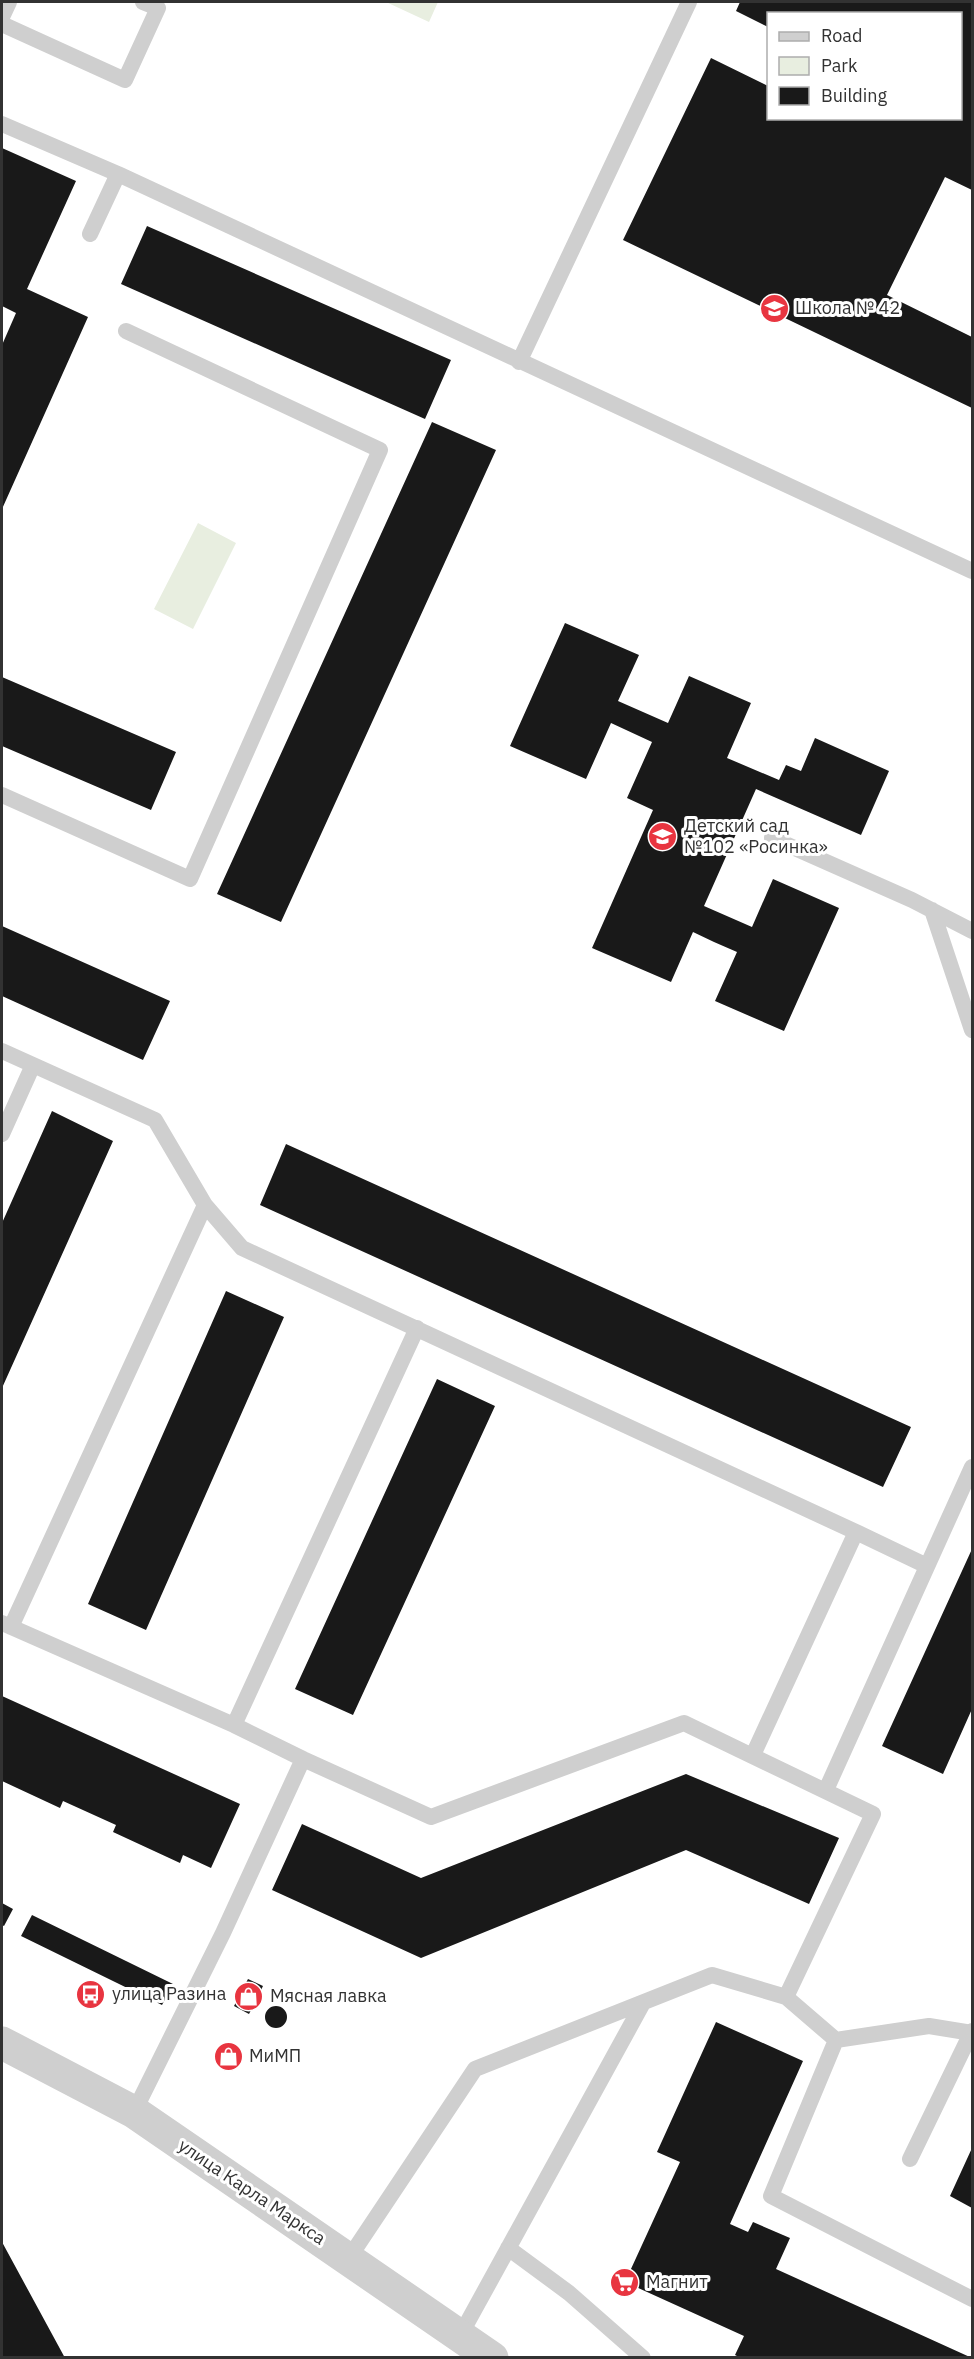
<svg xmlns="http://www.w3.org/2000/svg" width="974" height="2359" font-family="'IBM Plex Sans',sans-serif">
  <rect width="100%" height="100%" fill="#fff"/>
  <!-- green -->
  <path fill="#e8eee0" d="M386,2H438L429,22Z
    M198,523L236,543L193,629L154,609Z"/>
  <!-- building -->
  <path fill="#191919" d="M740,2H972V190L945,177L887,295L972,337V408L623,240L711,58L768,86V118H960V14H768V27L736,11Z
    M2,148L76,181L27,289L88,317L2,509V345L16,313L2,306Z
    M147,226L451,360L425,419L121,284Z
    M432,422L496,450L281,922L217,894Z
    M565,623L639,655L618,701L668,723L689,676L751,703L727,758L779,780L786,765L801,771L815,738L889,771L861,835L756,789L704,906L752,927L773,879L839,908L784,1031L715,1001L737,952L714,942L693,932L671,982L592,948L653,810L627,798L652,742L611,723L586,779L510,746Z
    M2,677L176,752L151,810L2,746Z
    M2,926L170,1001L143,1060L2,996Z
    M52,1111L113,1141L2,1388V1223Z
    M286,1144L911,1427L883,1487L260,1205Z
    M226,1291L284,1317L146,1630L88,1604Z
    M437,1379L495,1406L353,1715L295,1689Z
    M972,1549V1709L943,1774L882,1746Z
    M2,1696L240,1804L211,1868L183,1855L180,1863L113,1832L116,1825L63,1801L60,1808L2,1781Z
    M686,1774L839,1838L809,1904L686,1850L421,1958L272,1890L302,1824L421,1878Z
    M2,1903L13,1909L4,1926L2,1925Z
    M32,1915L173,1984L162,2005L21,1936Z
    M248,1979L263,1986L249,2014L234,2006Z
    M265 2017a11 11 0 1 1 22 0a11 11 0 1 1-22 0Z
    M716,2022L803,2061L730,2224L748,2232L753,2222L790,2238L776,2269L972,2358H741L735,2355L744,2336L625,2282L680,2162L657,2152Z
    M224,2044L241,2055L233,2068L216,2057Z
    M972,2148V2208L950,2196Z
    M2,2242L65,2358H2Z"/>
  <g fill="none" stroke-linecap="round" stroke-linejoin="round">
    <!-- service -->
    <path stroke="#cfcfcf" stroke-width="16" d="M2,17L9,2
      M2,24L125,80L158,8L143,2
      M2,124L118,174L972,571
      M90,234L118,174
      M519,362L689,2
      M2,795L190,879L380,450L126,331
      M772,838L912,900L972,931
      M932,910L972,1030
      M2,1051L155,1120L205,1205
      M2,1134L33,1065
      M856,1532L927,1566
      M2,1623L234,1725L303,1759L223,1933L134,2112
      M11,1627L205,1205L242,1248L856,1532L753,1755
      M234,1725L417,1328
      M303,1759L431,1817L684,1723L873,1814L786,1997L836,2040L929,2026L972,2033
      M826,1790L972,1467
      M836,2040L771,2196L972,2299
      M910,2159L972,2031
      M508,2248L569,2293L643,2358
      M349,2258L475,2069L712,1975L786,1997
      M461,2334L643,2003"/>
    <!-- minor -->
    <path stroke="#cfcfcf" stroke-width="33" d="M2,2043L134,2112L492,2358"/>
  </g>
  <!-- icons -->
  <defs>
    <symbol id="school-disc" viewBox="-11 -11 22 22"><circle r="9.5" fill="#e83540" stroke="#fff"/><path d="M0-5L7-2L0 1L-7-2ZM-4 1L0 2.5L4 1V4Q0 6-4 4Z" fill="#fff"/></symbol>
    <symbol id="bus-disc" viewBox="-11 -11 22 22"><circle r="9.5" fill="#e83540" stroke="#fff"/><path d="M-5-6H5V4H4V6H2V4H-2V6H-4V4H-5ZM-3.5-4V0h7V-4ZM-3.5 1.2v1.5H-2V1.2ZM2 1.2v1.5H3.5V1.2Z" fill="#fff"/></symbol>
    <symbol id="shop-disc" viewBox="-11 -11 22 22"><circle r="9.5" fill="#e83540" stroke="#fff"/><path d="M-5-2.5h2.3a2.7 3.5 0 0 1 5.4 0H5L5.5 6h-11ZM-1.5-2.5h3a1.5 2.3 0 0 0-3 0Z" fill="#fff"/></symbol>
    <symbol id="supermarket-disc" viewBox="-11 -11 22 22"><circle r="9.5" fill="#e83540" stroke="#fff"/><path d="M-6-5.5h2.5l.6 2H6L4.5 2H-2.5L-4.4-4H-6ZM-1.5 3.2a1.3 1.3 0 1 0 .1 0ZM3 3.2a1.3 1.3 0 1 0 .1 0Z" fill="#fff"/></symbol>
  </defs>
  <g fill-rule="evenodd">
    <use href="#school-disc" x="758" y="292" width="33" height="33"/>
    <use href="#school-disc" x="646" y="820" width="33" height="33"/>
    <use href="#bus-disc" x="74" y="1978" width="33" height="33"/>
    <use href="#shop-disc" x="232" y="1980" width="33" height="33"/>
    <use href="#shop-disc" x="212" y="2040" width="33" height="33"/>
    <use href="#supermarket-disc" x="608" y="2266" width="33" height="33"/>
  </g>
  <g text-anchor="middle" stroke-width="6" stroke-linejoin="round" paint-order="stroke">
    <!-- poi labels -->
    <g font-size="18" fill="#323232" stroke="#fff" text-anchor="start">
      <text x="795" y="314">Школа № 42</text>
      <text x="684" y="832">Детский сад<tspan x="684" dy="21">№102 «Росинка»</tspan></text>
      <text x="112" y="2000">улица Разина</text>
      <text x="270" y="2002">Мясная лавка</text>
      <text x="249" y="2062">МиМП</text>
      <text x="646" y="2288">Магнит</text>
    </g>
    <!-- street labels -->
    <g font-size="18" fill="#323232" stroke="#fff">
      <text transform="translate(252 2192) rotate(34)" y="6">улица Карла Маркса</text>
    </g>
  </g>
  <!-- border -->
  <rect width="974" height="2359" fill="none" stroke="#323232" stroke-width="6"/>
  <!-- legend -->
  <rect x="767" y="12" width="195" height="108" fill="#ffffff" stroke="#adadad" stroke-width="1.5"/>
  <rect x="779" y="32" width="30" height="9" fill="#cfcfcf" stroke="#adadad" stroke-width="1.5"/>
  <text x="821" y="42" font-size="18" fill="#323232">Road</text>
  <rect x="779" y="57" width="30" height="18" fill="#e8eee0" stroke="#adadad" stroke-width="1.5"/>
  <text x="821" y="72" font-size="18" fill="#323232">Park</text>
  <rect x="779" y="87" width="30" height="18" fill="#191919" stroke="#adadad" stroke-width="1.5"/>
  <text x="821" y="102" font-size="18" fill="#323232">Building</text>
</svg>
